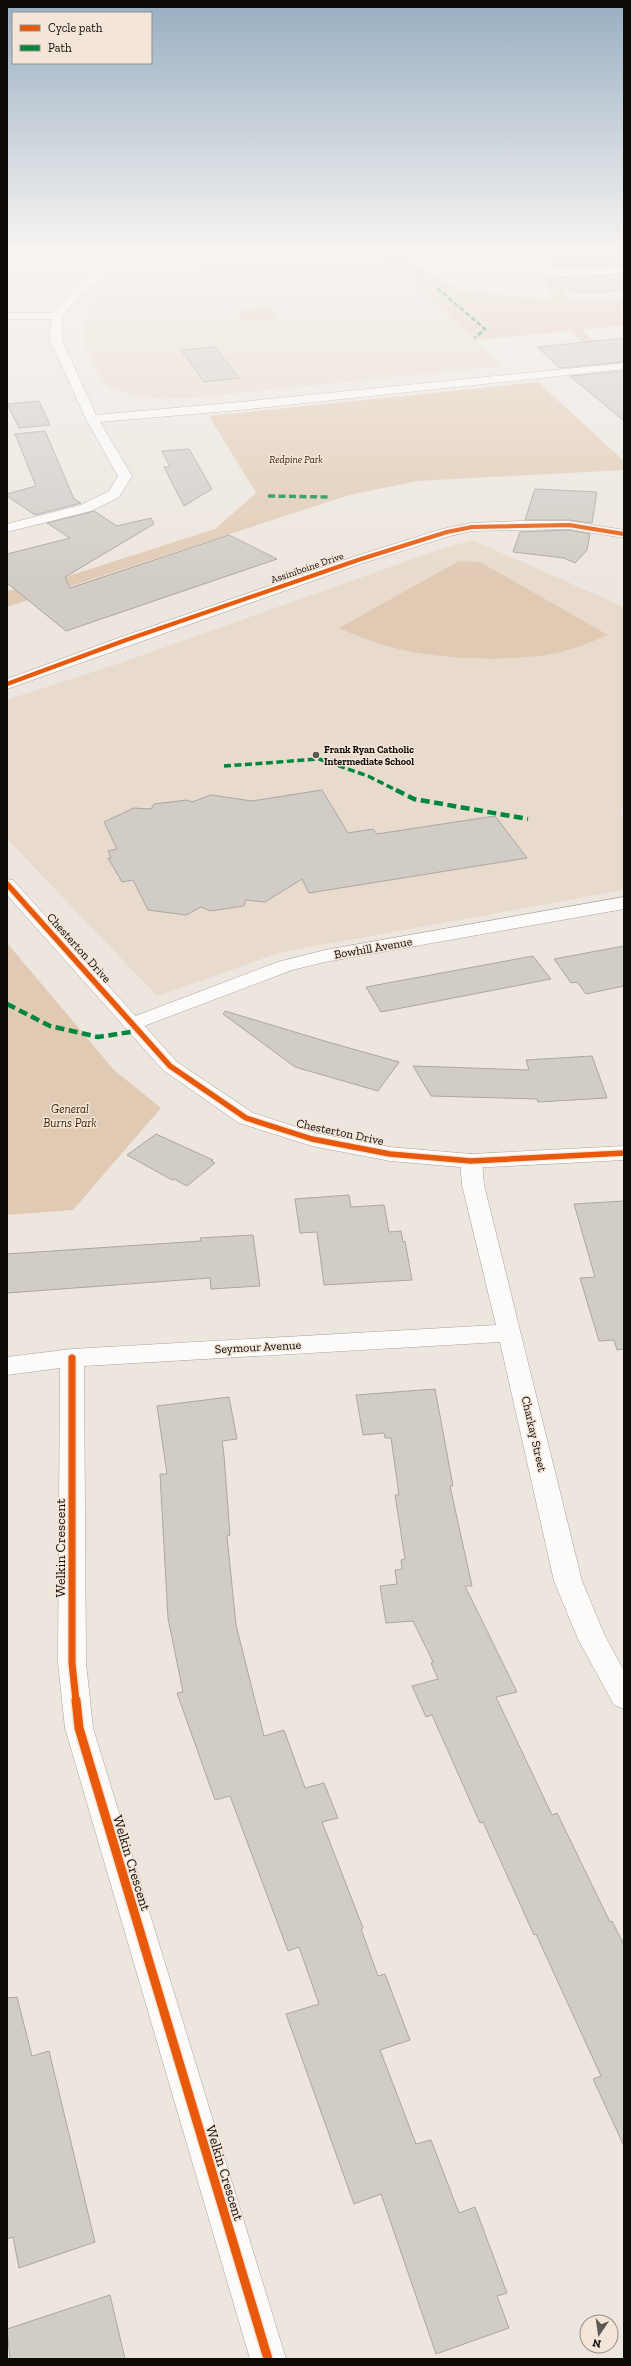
<svg xmlns="http://www.w3.org/2000/svg" width="631" height="2366" font-family="'Zilla Slab',serif">
  <rect width="100%" height="100%" fill="#ede6df"/>
  <!-- built -->
  <path fill="#e8dbcd" d="M228,248H376L503,366L192,398L160,399L133,395L113,390L103,383L85,346L84,329L88,311L100,293L171,298Z
    M472,540L624,607V809L620,810L624,815V890L282,952L157,996L7,839V700L126,661L435,551Z"/>
  <!-- green -->
  <path fill="#e1cab4" d="M376,248H393L416,267L460,290L553,300L544,277L559,278L569,302L624,300V325L581,330L611,355L600,356L570,331L475,340Z
    M268,308L277,318L244,321L236,311Z
    M538,382L624,461V470L418,481L349,495L7,607V591L37,586L215,529L256,493L209,416Z
    M459,561L480,562L608,635C595,640 582,646 568,650C522,664 430,660 384,645C369,641 354,634 339,628Z
    M7,943L114,1070L161,1108L73,1210L7,1215Z"/>
  <!-- building -->
  <path fill="#d1ccc6" stroke="#aca6a1" d="M539,248H624V266L554,268Z
    M624,274V291L572,293L561,277Z
    M624,338V362L560,368L537,347Z
    M215,347L239,378L204,382L181,350Z
    M624,371V421L570,376Z
    M39,401L50,425L19,428L7,404Z
    M45,431L74,499L81,503L35,515L7,496V494L36,486L15,434Z
    M189,449L212,489L184,506L164,467H170L162,451Z
    M535,489L597,492L592,523L569,520H525Z
    M94,511L117,526L151,518L154,524L65,577L70,588L229,535L277,559L66,631L7,583V554L70,538L47,523Z
    M569,530L590,534L587,550L575,563L564,558L513,552L520,532Z
    M322,790L348,833L373,829L377,834L495,816L527,858L309,893L302,879L265,902L246,900L244,906L210,911L201,907L186,915L148,910L133,880L122,882L108,858H111L108,851L117,849L104,822L134,808L151,809L154,804L187,800L192,802L211,795L252,801Z
    M624,946V986L586,994L577,982L571,983L554,959Z
    M533,956L551,979L381,1012L366,987Z
    M225,1011L328,1042L399,1062L378,1091L295,1067L223,1014Z
    M592,1056L607,1098L538,1102L537,1099L431,1096L413,1066L529,1070L526,1060Z
    M156,1134L213,1160L211,1161L215,1163L187,1186L174,1179L172,1180L127,1155Z
    M349,1195L351,1207L384,1205L389,1232L401,1231L403,1242L405,1241L412,1280L324,1285L317,1232L300,1233L295,1199Z
    M624,1201V1349L617,1350L614,1340L599,1341L589,1308L580,1278L595,1277L574,1204Z
    M253,1235L260,1286L211,1289L210,1278L7,1293V1254L201,1241L200,1238Z
    M435,1389L453,1486H450L472,1586H465L517,1692L496,1697L552,1815L557,1813L610,1922L612,1921L624,1945V2146L593,2079L601,2076L536,1934L534,1935L483,1822L480,1823L432,1715L426,1717L412,1686L438,1679L431,1663L433,1662L413,1621L386,1623L380,1586L397,1584L395,1570L402,1569L401,1560L405,1559L395,1495H399L391,1438H385L384,1433L363,1435L356,1395Z
    M229,1397L237,1439L222,1441L224,1455L230,1535L227,1536L236,1625L264,1736L284,1730L305,1788L324,1783L338,1818L322,1822L363,1928L361,1929L378,1976L385,1974L410,2040L380,2050L416,2144L431,2140L459,2213L475,2207L507,2293L497,2296L509,2328L436,2354L381,2194L354,2204L286,2014L319,2004L299,1947L288,1951L230,1796L215,1800L177,1693L183,1692L168,1618L160,1474H167L157,1406Z
    M17,1997L32,2056L49,2051L95,2242L19,2268L13,2237L7,2239V1998Z
    M110,2295L125,2359H10L7,2329Z"/>
  <g fill="none" stroke-linecap="round" stroke-linejoin="round">
    <defs>
      <path id="minor" d="M124,248H136L82,293L62,316V340L96,415L240,402L624,363V369L240,410L100,422L132,476L119,497L91,511L7,532V524L81,505L109,491L118,476L86,419L50,340L51,319H7V313H54L74,289Z
        M487,248C505,248 515,263 535,267C564,272 595,268 624,267V273C581,275 519,286 487,248Z
        M521,521H569L624,530V538L569,529L472,531L450,536L363,563L7,689V679L121,637L353,557L442,529L472,523Z
        M624,897V909L325,962L292,970L139,1028L132,1030L125,1028L122,1024L125,1020L278,962L325,950Z
        M471,1154L479,1156L482,1161L484,1185L582,1581L605,1636L624,1671V1709L614,1705L578,1639L554,1581L500,1342L84,1366L86,1663L93,1728L286,2359H250L65,1728L58,1663L60,1368L7,1375V1357L72,1349L496,1325L462,1185L460,1161L463,1156Z"/>
      <path id="tertiary" d="M7,879L13,880L177,1062L253,1113L315,1133L390,1147L471,1154L624,1146V1160L471,1168L390,1161L312,1146L239,1123L163,1070L7,895Z"/>
    </defs>
    <!-- minor casing -->
    <use href="#minor" stroke="#a8a29d" stroke-width="1"/>
    <!-- tertiary casing -->
    <use href="#tertiary" stroke="#a8a29d" stroke-width="1"/>
    <!-- minor -->
    <use href="#minor" fill="#fcfbfa" fill-rule="evenodd"/>
    <!-- tertiary -->
    <use href="#tertiary" fill="#fcfbfa" fill-rule="evenodd"/>
    <!-- quiet-far2 -->
    <path stroke="#00873e" stroke-width="2.5" stroke-dasharray="5 2.5" stroke-linecap="butt" d="M437,288L485,329L475,338"/>
    <!-- quiet-far1 -->
    <path stroke="#00873e" stroke-width="3.5" stroke-dasharray="7 3.5" stroke-linecap="butt" d="M268,496L328,497
      M224,766L319,759L368,776L398,791"/>
    <!-- quiet -->
    <path stroke="#00873e" stroke-width="4.5" stroke-dasharray="9 4.5" stroke-linecap="butt" d="M396,790L414,799L528,819
      M7,1004L50,1026L98,1037L137,1031"/>
    <defs>
      <path id="cycleway-far3" d="M7,684L126,640L358,560L447,532L472,527L569,525L624,534"/>
      <path id="cycleway-far2" d="M7,884L170,1066L246,1118L312,1139L390,1154L471,1161L624,1153"/>
      <path id="cycleway-far1" d="M72,1358V1663L76,1701"/>
      <path id="cycleway" d="M76,1700L79,1728L268,2359"/>
    </defs>
    <!-- cycleway-far3 casing -->
    <use href="#cycleway-far3" stroke="#f3e6d9" stroke-width="5.5"/>
    <!-- cycleway-far2 casing -->
    <use href="#cycleway-far2" stroke="#f3e6d9" stroke-width="8"/>
    <!-- cycleway-far1 casing -->
    <use href="#cycleway-far1" stroke="#f3e6d9" stroke-width="10"/>
    <!-- cycleway casing -->
    <use href="#cycleway" stroke="#f3e6d9" stroke-width="12"/>
    <!-- cycleway-far3 -->
    <use href="#cycleway-far3" stroke="#e8590c" stroke-width="4"/>
    <!-- cycleway-far2 -->
    <use href="#cycleway-far2" stroke="#e8590c" stroke-width="5.5"/>
    <!-- cycleway-far1 -->
    <use href="#cycleway-far1" stroke="#e8590c" stroke-width="7"/>
    <!-- cycleway -->
    <use href="#cycleway" stroke="#e8590c" stroke-width="9"/>
  </g>
  <!-- sky -->
  <linearGradient id="sky" x2="0" y2="1"><stop stop-color="#98aec2"/><stop offset="0.43" stop-color="#f7f4f1"/><stop offset="1" stop-color="#f7f4f1" stop-opacity="0"/></linearGradient>
  <rect width="631" height="580" fill="url(#sky)"/>
  <!-- markers -->
  <circle fill="#5d5853" stroke="#f3e6d9" stroke-width="1.5" cx="316" cy="755" r="4"/>
  <g text-anchor="middle" stroke-width="3" stroke-linejoin="round" paint-order="stroke">
    <!-- far-park labels -->
    <g font-size="10" font-style="italic" fill="#3f2504" stroke="#f3e6d9">
      <text x="296" y="463">Redpine Park</text>
    </g>
    <!-- far-street labels -->
    <g font-size="10" fill="#0f0b07" stroke="#f3e6d9">
      <text transform="translate(307 567) rotate(-19)" y="4">Assiniboine Drive</text>
    </g>
    <!-- far-poi labels -->
    <g font-size="10" font-weight="bold" fill="#0f0b07" stroke="#f3e6d9" text-anchor="start">
      <text x="324" y="753">Frank Ryan Catholic<tspan x="324" dy="12">Intermediate School</tspan></text>
    </g>
    <!-- street labels -->
    <g font-size="12" fill="#0f0b07" stroke="#f3e6d9">
      <text transform="translate(79 948) rotate(48)" y="4">Chesterton Drive</text>
      <text transform="translate(373 948) rotate(-10)" y="4">Bowhill Avenue</text>
      <text transform="translate(340 1132) rotate(12)" y="4">Chesterton Drive</text>
      <text transform="translate(258 1347) rotate(-3)" y="4">Seymour Avenue</text>
      <text transform="translate(534 1434) rotate(77)" y="4">Charkay Street</text>
    </g>
    <!-- park labels -->
    <g font-size="12" font-style="italic" fill="#3f2504" stroke="#f3e6d9">
      <text x="70" y="1113">General<tspan x="70" dy="14">Burns Park</tspan></text>
    </g>
    <!-- near-street labels -->
    <g font-size="14" fill="#0f0b07" stroke="#f3e6d9">
      <text transform="translate(60 1548) rotate(-90)" y="5">Welkin Crescent</text>
      <text transform="translate(132 1863) rotate(73)" y="5">Welkin Crescent</text>
      <text transform="translate(225 2173) rotate(73)" y="5">Welkin Crescent</text>
    </g>
  </g>
  <!-- border -->
  <rect width="631" height="2366" fill="none" stroke="#0f0b07" stroke-width="16"/>
  <!-- legend -->
  <rect x="12" y="12" width="140" height="52" fill="#f3e6d9" stroke="#988e85"/>
  <rect x="20" y="25" width="20" height="6" fill="#e8590c" stroke="#988e85"/>
  <text x="48" y="32" font-size="12" fill="#0f0b07">Cycle path</text>
  <rect x="20" y="45" width="20" height="6" fill="#00873e" stroke="#988e85"/>
  <text x="48" y="52" font-size="12" fill="#0f0b07">Path</text>
  <!-- north arrow -->
  <g transform="translate(599 2334) rotate(193)"><circle r="19" fill="#f3e6d9" stroke="#988e85"/>
  <path d="M0-3L7 15L0 10L-7 15Z" fill="#5d5853"/>
  <text y="-6" font-size="11" font-weight="bold" text-anchor="middle" fill="#0f0b07">N</text>
  </g>
</svg>
